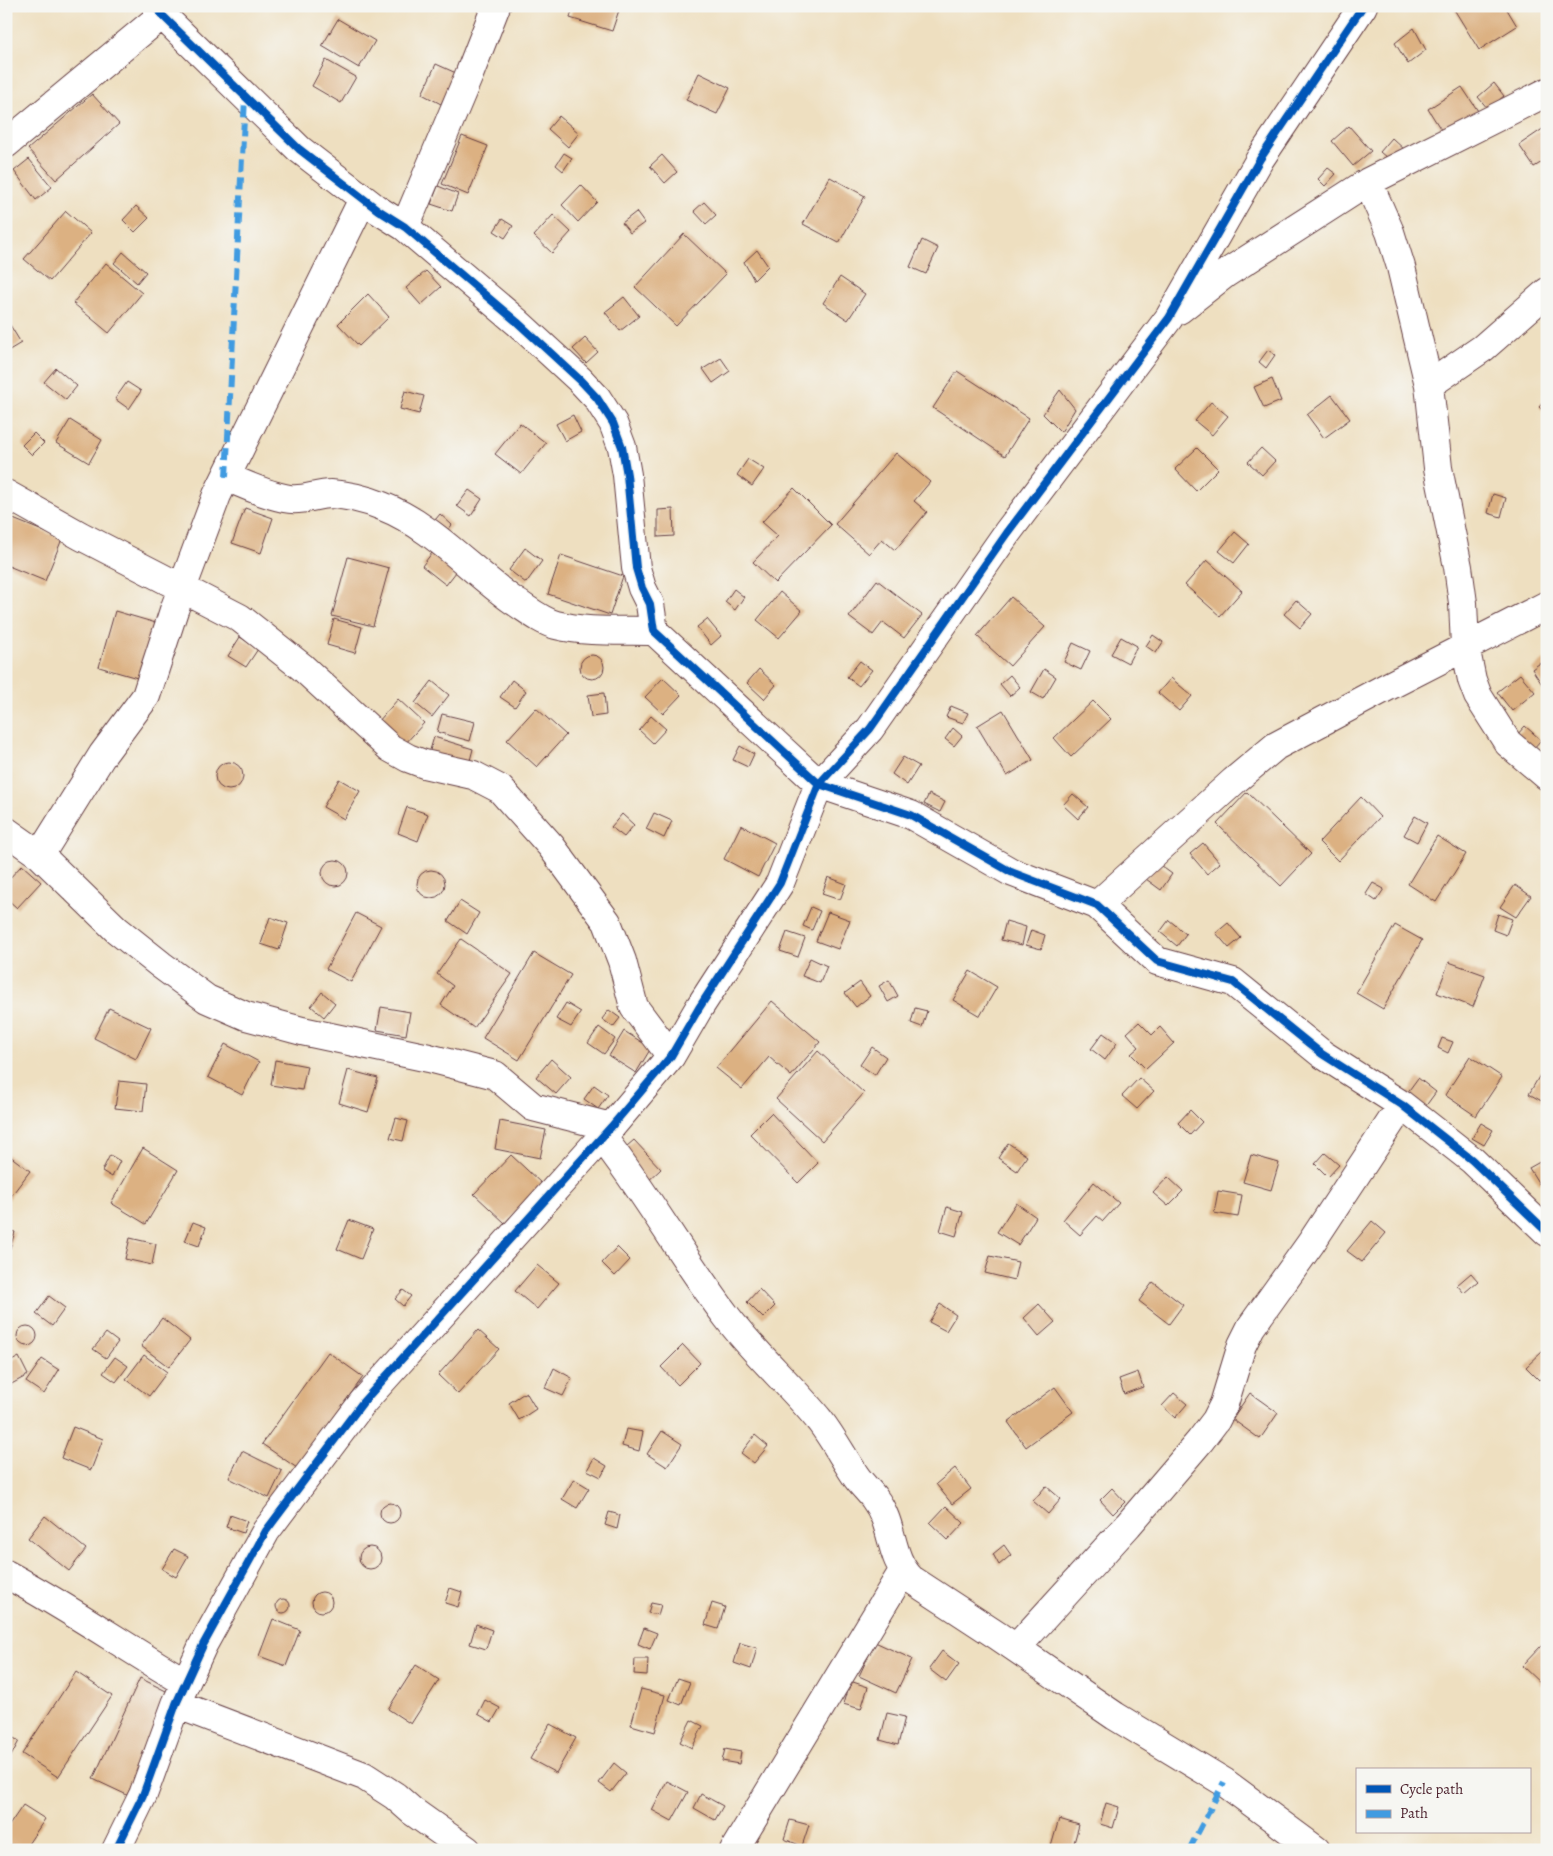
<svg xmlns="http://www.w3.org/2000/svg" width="1553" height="1856" font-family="Alegreya,serif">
  <rect width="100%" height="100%" fill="#f6f6f2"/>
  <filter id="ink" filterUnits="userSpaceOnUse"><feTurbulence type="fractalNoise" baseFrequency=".02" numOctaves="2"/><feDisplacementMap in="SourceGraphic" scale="10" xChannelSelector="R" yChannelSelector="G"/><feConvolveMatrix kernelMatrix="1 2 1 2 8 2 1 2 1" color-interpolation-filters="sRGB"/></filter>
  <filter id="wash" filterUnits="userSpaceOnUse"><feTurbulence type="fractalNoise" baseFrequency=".0096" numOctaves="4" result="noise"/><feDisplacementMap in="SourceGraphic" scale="20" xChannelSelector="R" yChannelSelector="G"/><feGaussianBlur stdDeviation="1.12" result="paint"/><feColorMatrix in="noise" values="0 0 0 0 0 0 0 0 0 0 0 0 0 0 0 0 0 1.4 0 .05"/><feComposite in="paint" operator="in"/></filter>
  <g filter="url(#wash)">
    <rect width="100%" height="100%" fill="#eedfc0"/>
    <g id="blocks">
      <!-- building -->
      <path fill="#dcb182" d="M573,6H617L620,7L612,31L570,18Z
        M1452,6H1505L1517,26L1479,50Z
        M338,19L375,41L359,68L322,46Z
        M1414,28L1426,50L1408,64L1395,43Z
        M326,60L356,77L341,103L312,86Z
        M436,64L456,73L441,104L422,94Z
        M699,73L730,88L717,114L686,100Z
        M1494,83L1504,96L1488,109L1478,97Z
        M1462,87L1478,111L1443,133L1428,109Z
        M92,94L119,124L56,180L28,149Z
        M559,116L579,133L568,147L548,129Z
        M1349,126L1371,151L1353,166L1332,141Z
        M1547,126V159L1534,167L1519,145Z
        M462,136L488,146L468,195L442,184Z
        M1392,138L1406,151L1394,164L1380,152Z
        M564,153L572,158L563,171L556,165Z
        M662,155L677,172L665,183L650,166Z
        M29,159L52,187L36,200L14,171Z
        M1328,168L1336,174L1325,186L1318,179Z
        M830,177L865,196L839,243L803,224Z
        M581,185L597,202L578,222L562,205Z
        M438,186L458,194L452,211L431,204Z
        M704,202L716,215L706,224L694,211Z
        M136,206L149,218L135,232L123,220Z
        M66,211L91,233L50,281L24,259Z
        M636,212L644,223L630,233L622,223Z
        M553,215L571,232L552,253L534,236Z
        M502,219L513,226L505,238L494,231Z
        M684,234L726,274L676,326L635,287Z
        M922,240L938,248L926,274L910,267Z
        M757,250L768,266L754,280L744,262Z
        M123,252L146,272L137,283L114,263Z
        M106,263L142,293L109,333L73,303Z
        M426,271L441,287L421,305L406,288Z
        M840,277L865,294L848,320L823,303Z
        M368,294L389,317L359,346L338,324Z
        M624,297L639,316L620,331L605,312Z
        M10,325L21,343L6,352V327Z
        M585,338L598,352L586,363L573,349Z
        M1268,350L1275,355L1266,368L1259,362Z
        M721,358L730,371L713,383L703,369Z
        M56,368L77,386L66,400L44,382Z
        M957,371L1029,418L1005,456L933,408Z
        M1272,379L1281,401L1264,408L1254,387Z
        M127,382L141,391L129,409L115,399Z
        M1060,390L1075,409L1061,432L1043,414Z
        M405,391L424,396L419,414L400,409Z
        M1332,395L1350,419L1324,438L1307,415Z
        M1547,398V414L1539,407Z
        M1211,402L1228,416L1212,435L1195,421Z
        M573,415L581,432L565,441L556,424Z
        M70,420L102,440L89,463L56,443Z
        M520,423L546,443L521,474L495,454Z
        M34,433L44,443L32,455L22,445Z
        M1197,448L1218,469L1196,491L1175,469Z
        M1261,448L1275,461L1262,475L1248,462Z
        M896,453L930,482L914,501L927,512L895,550L882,539L869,554L835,524Z
        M748,459L764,469L752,486L737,475Z
        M794,488L831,525L775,583L753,562L778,536L762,522Z
        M469,490L482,499L471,516L457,506Z
        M1493,494L1506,498L1501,517L1488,513Z
        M245,508L273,518L261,553L232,543Z
        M673,509L674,536L658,537V510Z
        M440,514L452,525L443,536L431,525Z
        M6,516L62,539L45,581L6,565Z
        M1235,532L1249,544L1234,563L1219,551Z
        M438,545L463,563L446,585L422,566Z
        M525,548L542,561L526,583L509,570Z
        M561,555L623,576L610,615L548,594Z
        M348,557L389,568L373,626L332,616Z
        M1207,560L1242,591L1220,616L1185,585Z
        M877,580L922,615L904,638L883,622L873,635L849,617Z
        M734,589L744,597L735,610L725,602Z
        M780,592L802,611L779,638L757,620Z
        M1011,597L1045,627L1010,666L977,636Z
        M1296,600L1312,614L1300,628L1284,614Z
        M115,611L156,623L141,679L99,667Z
        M334,619L362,627L355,653L327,645Z
        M707,619L721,636L711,645L697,627Z
        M1153,635L1163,642L1156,653L1146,646Z
        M240,637L258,649L246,667L228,656Z
        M1121,637L1137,646L1128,663L1111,654Z
        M1073,643L1090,651L1081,670L1064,662Z
        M580 667a12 12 0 1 1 24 0a12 12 0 1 1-24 0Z
        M1547,658V687L1545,689L1532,669Z
        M860,661L872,670L859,686L847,677Z
        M759,669L776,685L764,699L747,683Z
        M1044,669L1056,677L1043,699L1031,692Z
        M1520,674L1535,692L1512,711L1497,692Z
        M1010,675L1020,687L1010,696L1000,684Z
        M663,678L681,695L663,714L645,697Z
        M1171,678L1192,696L1179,711L1158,693Z
        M512,680L526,691L515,707L500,697Z
        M432,681L449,695L432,717L415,703Z
        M604,693L606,715L591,717L588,695Z
        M398,699L424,723L404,745L378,722Z
        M1093,701L1111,719L1071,757L1054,738Z
        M951,706L968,713L963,723L946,717Z
        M536,708L566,735L537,767L507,740Z
        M1003,710L1033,760L1007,776L977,726Z
        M442,714L475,722L470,741L437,732Z
        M651,716L666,729L653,743L639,730Z
        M1525,726L1541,740L1532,750L1516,736Z
        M953,728L962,736L954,746L945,739Z
        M434,737L473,749L467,772L427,760Z
        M740,746L754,754L748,767L733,760Z
        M903,757L919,766L907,785L892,774Z
        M215 776a14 14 0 1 1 28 0a14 14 0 1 1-28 0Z
        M339,779L360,791L344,819L323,807Z
        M1247,792L1311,854L1281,886L1217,824Z
        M929,794L945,802L940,812L924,804Z
        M1073,794L1088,807L1078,819L1063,805Z
        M1361,797L1380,817L1338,861L1319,842Z
        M407,807L428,814L418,841L398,833Z
        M654,813L672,821L664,838L646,829Z
        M622,814L634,825L624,837L611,827Z
        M1415,816L1427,823L1417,842L1404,835Z
        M741,825L775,843L758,877L724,859Z
        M1437,836L1466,854L1436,902L1408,884Z
        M1203,843L1220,863L1207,874L1190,854Z
        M322 873a13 13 0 1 1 26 0a13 13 0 1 1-26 0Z
        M1157,863L1172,874L1161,890L1146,879Z
        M22,865L41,882L17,908L6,898V882Z
        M417 884a14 14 0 1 1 28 0a14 14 0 1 1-28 0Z
        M828,877L846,884L840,900L822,894Z
        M1373,883L1384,889L1376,901L1366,894Z
        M1515,885L1531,896L1516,917L1500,907Z
        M460,901L479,913L467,934L448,921Z
        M811,907L820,911L812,930L803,926Z
        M828,912L850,920L838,949L816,941Z
        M356,913L381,926L351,982L326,969Z
        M1498,914L1512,919L1506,935L1493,930Z
        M270,917L288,923L279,950L261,944Z
        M1169,920L1186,934L1177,946L1160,932Z
        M1006,921L1026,927L1022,945L1001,940Z
        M1228,923L1241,938L1229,948L1216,933Z
        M1395,925L1422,940L1383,1009L1356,993Z
        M1031,930L1045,935L1041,949L1026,945Z
        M787,932L805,938L798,957L780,951Z
        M461,939L512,974L474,1028L441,1005L453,986L437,974Z
        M534,953L571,975L519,1060L483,1038Z
        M810,958L827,966L820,983L802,976Z
        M1449,962L1485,975L1473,1007L1437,993Z
        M970,971L997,987L980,1016L953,1000Z
        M889,980L898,996L888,1002L879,986Z
        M860,982L870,996L856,1007L845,993Z
        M322,992L335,1003L324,1017L311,1006Z
        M772,1001L820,1042L791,1076L769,1057L742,1089L716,1068Z
        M566,1003L581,1012L571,1027L556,1019Z
        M381,1007L410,1012L406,1035L377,1030Z
        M109,1008L151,1028L136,1059L94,1038Z
        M915,1008L927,1011L922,1027L911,1023Z
        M609,1010L620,1018L613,1027L602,1019Z
        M1139,1022L1152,1035L1160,1027L1174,1043L1146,1069L1131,1054L1139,1047L1127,1033Z
        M599,1027L615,1039L604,1054L588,1043Z
        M624,1031L651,1048L636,1073L609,1056Z
        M1103,1033L1117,1043L1105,1060L1091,1049Z
        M1442,1038L1453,1042L1448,1053L1438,1048Z
        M225,1044L259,1062L242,1095L208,1077Z
        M872,1047L886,1057L875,1075L860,1065Z
        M818,1051L864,1093L822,1141L776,1099Z
        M1470,1056L1502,1077L1476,1116L1445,1095Z
        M551,1059L571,1077L556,1094L536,1077Z
        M275,1060L307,1066L302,1090L271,1085Z
        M348,1070L378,1078L368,1112L339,1103Z
        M1540,1075L1547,1079V1104L1529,1094Z
        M1139,1078L1154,1091L1137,1109L1122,1096Z
        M1418,1078L1436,1092L1425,1107L1407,1093Z
        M119,1081L146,1084L143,1111L115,1108Z
        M594,1085L608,1095L598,1109L584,1099Z
        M1190,1110L1202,1122L1190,1135L1178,1123Z
        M771,1113L818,1163L798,1183L750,1134Z
        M396,1118L408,1121L403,1141L390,1138Z
        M500,1121L546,1130L540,1158L495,1149Z
        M1481,1123L1493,1130L1484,1145L1472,1138Z
        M634,1140L661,1169L646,1183L619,1153Z
        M1008,1143L1027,1156L1017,1171L998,1158Z
        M143,1148L178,1170L146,1224L111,1203Z
        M6,1153L30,1171L8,1200L6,1199Z
        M1325,1153L1339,1165L1328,1177L1315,1164Z
        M110,1155L120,1161L112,1177L102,1171Z
        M511,1155L542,1184L505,1223L474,1194Z
        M1251,1155L1279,1163L1271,1190L1243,1182Z
        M1545,1159L1547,1163V1179L1539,1184L1529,1168Z
        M1168,1177L1183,1191L1168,1206L1153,1193Z
        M1094,1182L1119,1203L1103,1221L1097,1216L1080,1235L1063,1220Z
        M1218,1191L1242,1195L1238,1217L1214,1213Z
        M1016,1203L1036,1217L1018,1245L997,1232Z
        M947,1207L963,1212L956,1236L940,1231Z
        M349,1220L373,1229L361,1259L337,1249Z
        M1372,1221L1386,1233L1362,1262L1347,1251Z
        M193,1222L206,1227L199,1246L185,1241Z
        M6,1230L15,1232L8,1254L6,1253Z
        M130,1238L156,1244L152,1265L125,1259Z
        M617,1247L630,1260L615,1276L602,1263Z
        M990,1256L1018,1262L1014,1280L985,1273Z
        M537,1265L559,1283L537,1309L515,1291Z
        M1471,1273L1478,1281L1464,1293L1457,1285Z
        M1153,1282L1183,1305L1169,1324L1139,1301Z
        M759,1289L775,1306L763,1318L747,1302Z
        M403,1290L411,1296L403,1306L395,1299Z
        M49,1296L65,1308L52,1326L36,1314Z
        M940,1304L956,1315L946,1331L929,1322Z
        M1039,1304L1055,1322L1039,1336L1024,1318Z
        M162,1318L190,1340L169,1367L141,1346Z
        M17 1336a10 10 0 1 1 20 0a10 10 0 1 1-20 0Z
        M478,1330L499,1349L458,1394L438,1375Z
        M106,1333L118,1342L106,1358L93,1349Z
        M683,1345L700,1363L678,1385L661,1367Z
        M1543,1351L1547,1354V1372L1539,1380L1526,1367Z
        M328,1352L363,1377L297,1468L262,1444Z
        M144,1355L167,1372L149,1396L126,1379Z
        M19,1357L28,1375L6,1387V1364Z
        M115,1357L128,1366L116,1382L103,1373Z
        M42,1359L59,1370L44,1394L26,1382Z
        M554,1368L572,1378L563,1396L545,1388Z
        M1138,1372L1143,1387L1124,1394L1119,1379Z
        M1055,1387L1073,1412L1026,1447L1008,1422Z
        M526,1392L536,1409L519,1420L509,1403Z
        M1174,1393L1187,1404L1175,1418L1162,1406Z
        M1250,1393L1278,1413L1260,1439L1232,1419Z
        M73,1427L103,1439L91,1470L61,1458Z
        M626,1429L643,1432L639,1451L622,1446Z
        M662,1431L682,1444L667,1467L647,1454Z
        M755,1435L768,1446L754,1463L741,1453Z
        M242,1451L282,1471L269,1498L229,1478Z
        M594,1458L607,1466L601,1477L587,1470Z
        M955,1468L971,1489L952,1504L936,1484Z
        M574,1479L589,1488L577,1508L562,1499Z
        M1046,1486L1061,1499L1048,1514L1033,1501Z
        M1112,1488L1125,1502L1113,1514L1100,1500Z
        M380 1513a10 10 0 1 1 20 0a10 10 0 1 1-20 0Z
        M946,1506L964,1523L948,1540L930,1523Z
        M609,1512L620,1515L617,1529L605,1525Z
        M230,1515L247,1521L243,1533L226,1527Z
        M45,1516L86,1549L69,1571L28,1538Z
        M1004,1545L1011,1555L999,1565L993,1554Z
        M359 1558a11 11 0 1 1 22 0a11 11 0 1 1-22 0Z
        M174,1549L188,1556L176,1577L162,1569Z
        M450,1588L462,1592L458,1607L445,1603Z
        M312 1602a10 10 0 1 1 20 0a10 10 0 1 1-20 0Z
        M276 1606a7 7 0 1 1 14 0a7 7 0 1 1-14 0Z
        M651,1603L661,1605L658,1615L648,1613Z
        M712,1603L725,1607L718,1629L705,1625Z
        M273,1619L300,1630L286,1666L259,1656Z
        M476,1624L492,1630L486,1649L470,1644Z
        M644,1628L657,1633L650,1649L638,1644Z
        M875,1642L912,1659L896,1693L859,1676Z
        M740,1643L757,1648L751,1669L734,1663Z
        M1542,1645L1547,1649V1680L1542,1685L1522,1666Z
        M942,1651L959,1664L946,1682L929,1669Z
        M635,1659H648L647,1675L634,1674Z
        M416,1665L439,1680L411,1724L388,1709Z
        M76,1672L112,1696L58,1777L22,1754Z
        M140,1678L174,1695L127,1795L93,1779Z
        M678,1678L690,1682L681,1705L669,1700Z
        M850,1681L868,1687L861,1709L843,1704Z
        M641,1689L665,1695L655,1732L631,1725Z
        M485,1700L500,1708L492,1722L478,1714Z
        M887,1713L905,1717L898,1745L880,1740Z
        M691,1720L703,1726L692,1748L680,1742Z
        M550,1724L576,1738L556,1773L530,1759Z
        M6,1734L19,1741L10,1758L6,1756Z
        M725,1749L741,1752L739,1764L722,1761Z
        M614,1763L626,1773L611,1792L599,1783Z
        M667,1781L688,1792L672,1821L652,1810Z
        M701,1794L723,1806L715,1820L694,1808Z
        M1106,1803L1119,1807L1113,1828L1100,1824Z
        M23,1805L45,1819L24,1850H20L6,1841V1830Z
        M1059,1819L1079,1825L1072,1850H1050Z
        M790,1820L809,1825L802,1846L784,1839Z"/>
    </g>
  </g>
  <g filter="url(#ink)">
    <use href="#blocks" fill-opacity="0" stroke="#633c41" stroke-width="1"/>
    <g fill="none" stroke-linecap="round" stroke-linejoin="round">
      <defs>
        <path id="minor" d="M156,6L162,15L299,149L378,210L405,227L517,322L580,380L597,398L613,423L622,447L627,475L636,568L642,588L650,604L654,631L819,784L911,815L1011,872L1097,905L1157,961L1233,982L1322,1054L1402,1105L1472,1160L1547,1232
          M6,144L162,15
          M1368,182L1390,232L1401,267L1429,385L1438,468L1458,567L1463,603L1465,646L1472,680L1478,696L1508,743L1547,776
          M405,227L469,75L496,6
          M1179,310L1225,274L1368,182L1547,92
          M1429,385L1483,348L1547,292
          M226,477C246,485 268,496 290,499C304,501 317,494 331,494C348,495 367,500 382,506C433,526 470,570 514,601C527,609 541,621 556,625C588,633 622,630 654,631
          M6,494L81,536L240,618L302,667L390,748L408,758L424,764L473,775L500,789L551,846L607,922L622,961L634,1007L671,1056
          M6,831L40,855L117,930L161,965L207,999L246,1016L302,1031L429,1058L495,1075L533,1107L611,1127
          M40,855L103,754L146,696L174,610L217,495L363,199
          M1097,905L1234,781L1276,746L1385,688L1547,605
          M602,1137C647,1194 683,1259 727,1317C755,1354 791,1385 820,1421C833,1438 843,1457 855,1475C860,1483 868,1490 874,1498C895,1525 888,1556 911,1579L998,1636L1115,1716L1224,1782L1316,1850
          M6,1574C68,1607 125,1647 185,1682
          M1016,1648L1128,1525L1200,1441L1216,1420L1224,1404L1242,1345L1251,1327L1311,1243L1402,1105
          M176,1704L364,1776L395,1796L412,1811L467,1850
          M116,1850L143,1795L176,1704L203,1645L266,1531L363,1402L611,1127L671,1056L699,1008L780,883L819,784L870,729L1007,533L1169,318L1260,159L1363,6
          M734,1850L903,1571"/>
      </defs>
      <!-- minor casing -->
      <use href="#minor" stroke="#633c41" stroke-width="30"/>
      <!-- minor -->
      <use href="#minor" stroke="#fff" stroke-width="28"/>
      <!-- quiet -->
      <path stroke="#409be1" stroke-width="6" stroke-dasharray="12 6" stroke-linecap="butt" d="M226,477L245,98
        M1189,1850L1224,1782"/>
      <defs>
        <path id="cycleway" d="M156,6L162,15L299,149L378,210L405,227L517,322L580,380L597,398L613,423L622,447L627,475L636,568L642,588L650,604L654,631L819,784L911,815L1011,872L1097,905L1157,961L1233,982L1322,1054L1402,1105L1472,1160L1547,1232
          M116,1850L143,1795L176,1704L203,1645L266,1531L363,1402L611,1127L671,1056L699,1008L780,883L819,784L870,729L1007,533L1169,318L1260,159L1363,6"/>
      </defs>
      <!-- cycleway casing -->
      <use href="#cycleway" stroke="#f6f6f2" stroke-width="11"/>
      <!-- cycleway -->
      <use href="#cycleway" stroke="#0057b8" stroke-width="8"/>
    </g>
  </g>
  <!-- margin -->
  <rect width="1553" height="1856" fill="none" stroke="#f6f6f2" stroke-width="25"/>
  <!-- legend -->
  <rect x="1356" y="1768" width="175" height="65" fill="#f6f6f2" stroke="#b1a0a2"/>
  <rect x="1366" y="1785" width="25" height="8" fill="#0057b8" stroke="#b1a0a2"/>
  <text x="1400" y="1794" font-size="15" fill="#4a1f2b">Cycle path</text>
  <rect x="1366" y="1810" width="25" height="8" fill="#409be1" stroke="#b1a0a2"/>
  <text x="1400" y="1818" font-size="15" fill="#4a1f2b">Path</text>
</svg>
